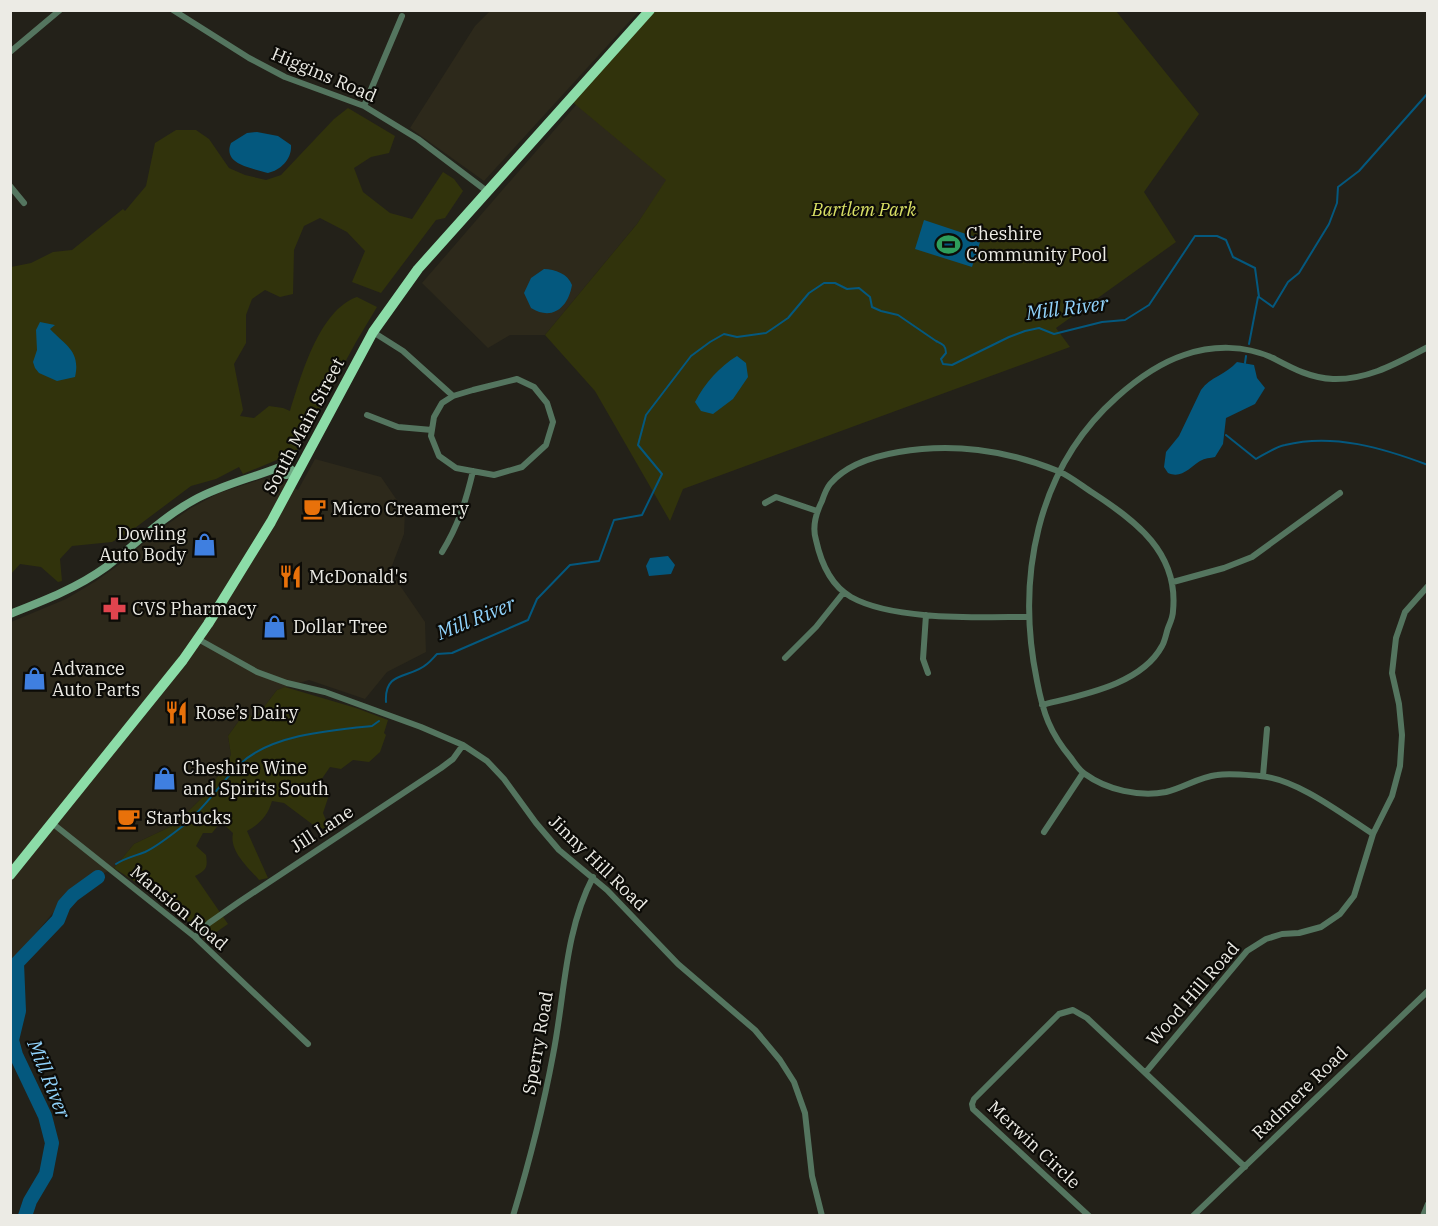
<svg xmlns="http://www.w3.org/2000/svg" width="1438" height="1226" font-family="'IBM Plex Serif',serif">
  <rect width="100%" height="100%" fill="#232119"/>
  <!-- built -->
  <path fill="#2d291b" d="M490,11H639L484,181L410,128L475,26Z
    M577,104L667,180L637,224L545,335H510L488,348L422,283Z
    M315,459L381,477L405,512L404,534L390,571L425,622L426,652L387,672L365,699L309,680L277,690L257,716L243,715L228,736L231,755L207,793L174,825L134,844L114,868L72,890L11,963V622L66,599L96,581L127,559L133,552L159,530L191,508L219,493L259,480L271,478L279,479L298,490Z"/>
  <!-- green -->
  <path fill="#31330c" d="M650,11H1116L1199,114L1144,192L1176,242L1056,328L1070,347L683,489L670,521L595,391L545,335L637,224L666,180L570,100Z
    M348,108L395,136L389,153L371,157L354,168L363,192L390,213L412,219L443,172L454,179L463,191L445,218L436,220L381,293L352,282L365,251L347,232L320,218L304,226L294,250L293,294L280,297L265,290L252,299L246,315V343L234,364L243,410L240,416L254,418L269,406L283,408L290,411C301,376 319,310 357,297L377,307L356,342L296,452L243,474L239,467L216,479L191,486L131,531L112,542L72,546L60,559L62,581L58,582L41,567L20,564L11,574V267L31,263L53,252L72,250L123,209L125,211L146,186L155,143L176,130H196L209,139L229,168L245,175L266,180L281,175L334,119Z
    M285,687L356,708L388,720L384,733L386,735L380,752L369,762L353,760L341,769L330,767L321,780L329,795L323,813L330,830L316,827L284,803L272,801C268,815 260,824 247,831L268,878L259,880C248,867 229,851 233,833L221,822L212,833H203L196,846L206,855C208,868 206,870 195,876L228,924L205,940L174,907L114,868L134,844L174,825L207,793L231,755L228,736L243,715L257,716L277,690Z"/>
  <!-- water -->
  <path fill="#04587e" d="M257,132L278,136L291,145C292,159 281,170 268,173C253,168 222,165 231,143L247,133Z
    M924,220L981,239L972,267L915,249Z
    M544,269C555,269 568,274 572,285C568,308 552,321 531,308L524,293L531,278Z
    M40,322L55,325L50,329C65,345 81,351 75,377L57,381L39,373L35,368L33,362L37,350L36,330Z
    M737,356L746,363L748,377L733,399L713,414L701,411L695,402C705,383 719,367 737,356Z
    M1237,362L1254,365L1257,378L1265,388L1255,404L1226,418L1223,444L1215,457C1210,458 1205,458 1200,461C1190,467 1182,479 1168,473L1164,467L1166,452L1179,436L1201,390C1210,377 1227,374 1237,362Z
    M668,556L675,565L671,574L649,576L646,566L650,558Z"/>
  <g fill="none" stroke-linecap="round" stroke-linejoin="round">
    <!-- stream -->
    <path stroke="#04587e" stroke-width="2" d="M1249,344L1258,297
      M1245,363L1246,356
      M1226,435L1256,459C1265,454 1275,447 1285,445C1333,433 1383,448 1428,465
      M386,702C384,670 410,679 427,664C431,661 434,657 437,654L452,653L528,620L537,599L570,565L599,561L614,520L642,515L662,474L638,445L646,415L691,356L710,342L724,334L737,337L766,333L772,329L788,318L809,293L824,283H835L847,289L859,288L870,297L872,307L881,311L898,315L936,341C942,344 946,345 946,353L941,359L943,364L952,365L1009,337L1025,331L1039,328L1054,334L1102,322L1125,320L1149,305L1195,236H1217L1226,240L1233,257L1255,268L1259,297L1273,307L1288,282L1299,273L1329,224L1337,203L1338,187L1359,171L1428,93
      M116,864C125,858 135,856 145,852C158,846 171,835 183,826C204,809 219,785 239,765C269,735 331,730 372,726L379,721"/>
    <!-- river -->
    <path stroke="#04587e" stroke-width="14" d="M25,1216L30,1201L46,1174L52,1143L45,1116L16,1055L12,1040L19,1011L17,963L58,920L64,905L73,895L98,877"/>
    <!-- minor -->
    <path stroke="#54755f" stroke-width="6" d="M173,10L249,58L285,77L364,106L418,139L488,192
      M10,52L60,10
      M364,106L402,16
      M10,186L24,203
      M373,332L403,351L453,396
      M517,379L534,387L547,403L553,422L546,445L522,467L494,475L456,468L439,456L431,436L434,417L442,403L453,396L473,390Z
      M367,415L398,427L432,430
      M765,503L776,497L817,511
      M442,552C458,526 466,501 473,471
      M1173,582L1224,568L1252,557L1340,493
      M926,615L923,659L928,673
      M1028,617C979,617 894,621 851,597C830,585 821,563 816,540C812,527 816,513 822,501C824,495 826,489 830,484C859,449 935,445 978,450C1004,453 1033,461 1058,471C1070,476 1082,486 1093,493C1136,521 1179,553 1173,611C1173,617 1170,623 1168,628C1166,634 1165,641 1162,646C1141,685 1081,695 1042,705
      M198,639L257,672L287,683L325,692L421,727L463,745L487,761L504,779L536,823L559,850L607,890L678,964L755,1030L780,1060L794,1082L805,1113L812,1176L822,1216
      M785,658L816,627L844,592
      M1263,776L1267,729
      M52,823L195,937L308,1044
      M1044,832L1083,773
      M1373,834C1342,814 1297,779 1260,776C1246,775 1230,773 1217,775C1199,777 1183,788 1166,792C1139,797 1107,790 1085,774C1079,770 1075,764 1071,758C1050,733 1043,713 1037,681C1016,579 1036,469 1117,397C1136,380 1160,363 1184,355C1213,345 1245,345 1273,358C1292,368 1310,378 1333,379C1368,380 1397,363 1428,347
      M195,937L209,923L239,902L441,768L453,759L463,745
      M1146,1072L1247,951L1266,939L1282,934L1299,933L1321,927L1340,914L1354,896L1373,834L1392,796L1400,766L1402,735L1399,704L1392,673L1396,638L1405,612L1428,586
      M513,1216C529,1163 543,1109 553,1055C565,995 564,933 593,877
      M1089,1216L973,1109L972,1104L974,1099L1059,1014L1073,1010L1087,1018L1245,1167
      M1193,1216L1428,991
      M1423,1216L1428,1204"/>
    <!-- secondary -->
    <path stroke="#6ea682" stroke-width="8" d="M273,470L286,475L296,473
      M10,614C43,601 77,588 106,567C135,545 161,518 194,500C221,485 252,478 280,467L289,468L296,473"/>
    <!-- trunk -->
    <path stroke="#8cdca8" stroke-width="10" d="M10,875L183,660L208,624L271,522L373,332L418,269L650,10"/>
  </g>
  <!-- icons -->
  <defs>
    <symbol id="stadium-bare" viewBox="-9 -9 18 18"><path d="M0-5a6.5 5 0 1 0 0 10a6.5 5 0 1 0 0-10ZM-3.5-1.8h7v3.6h-7Z" fill="#2e9e5b" stroke="#0c0b07" stroke-width="2.5" paint-order="stroke"/></symbol>
    <symbol id="cafe-bare" viewBox="-9 -9 18 18"><path d="M-5.5-4.5H6V0H3Q3 3.5 0 3.5H-2.5Q-5.5 3.5-5.5 0ZM3-3.2v2h1.7v-2ZM-6 4.5H4V6H-6Z" fill="#e8710a" stroke="#0c0b07" stroke-width="2.5" paint-order="stroke"/></symbol>
    <symbol id="shop-bare" viewBox="-9 -9 18 18"><path d="M-5-2.5h2.3a2.7 3.5 0 0 1 5.4 0H5L5.5 6h-11ZM-1.5-2.5h3a1.5 2.3 0 0 0-3 0Z" fill="#3f7fe0" stroke="#0c0b07" stroke-width="2.5" paint-order="stroke"/></symbol>
    <symbol id="restaurant-bare" viewBox="-9 -9 18 18"><path d="M-5-6h1v4h1v-4h1v4h1v-4h1v5L-1.5 .5V6h-2V.5L-5-1ZM5-6V6H3V1.5H1.5Q1.5-4 5-6Z" fill="#e8710a" stroke="#0c0b07" stroke-width="2.5" paint-order="stroke"/></symbol>
    <symbol id="pharmacy-bare" viewBox="-9 -9 18 18"><path d="M-2-6h4v4h4v4h-4v4h-4v-4h-4v-4h4Z" fill="#e0444e" stroke="#0c0b07" stroke-width="2.5" paint-order="stroke"/></symbol>
  </defs>
  <g fill-rule="evenodd">
    <use href="#stadium-bare" x="932" y="228" width="33" height="33"/>
    <use href="#cafe-bare" x="298" y="492" width="33" height="33"/>
    <use href="#shop-bare" x="188" y="528" width="33" height="33"/>
    <use href="#restaurant-bare" x="274" y="560" width="33" height="33"/>
    <use href="#pharmacy-bare" x="98" y="592" width="33" height="33"/>
    <use href="#shop-bare" x="258" y="610" width="33" height="33"/>
    <use href="#shop-bare" x="18" y="662" width="33" height="33"/>
    <use href="#restaurant-bare" x="160" y="696" width="33" height="33"/>
    <use href="#shop-bare" x="148" y="762" width="33" height="33"/>
    <use href="#cafe-bare" x="112" y="802" width="33" height="33"/>
  </g>
  <g text-anchor="middle" stroke-width="4.5" stroke-linejoin="round" paint-order="stroke">
    <!-- street labels -->
    <g font-size="18" fill="#ecebe5" stroke="#0c0b07">
      <text transform="translate(324 75) rotate(23)" y="6">Higgins Road</text>
      <text transform="translate(304 426) rotate(-62)" y="6">South Main Street</text>
      <text transform="translate(322 829) rotate(-33)" y="6">Jill Lane</text>
      <text transform="translate(598 863) rotate(44)" y="6">Jinny Hill Road</text>
      <text transform="translate(179 908) rotate(40)" y="6">Mansion Road</text>
      <text transform="translate(1193 994) rotate(-49)" y="6">Wood Hill Road</text>
      <text transform="translate(538 1043) rotate(-80)" y="6">Sperry Road</text>
      <text transform="translate(1300 1093) rotate(-44)" y="6">Radmere Road</text>
      <text transform="translate(1034 1145) rotate(43)" y="6">Merwin Circle</text>
    </g>
    <!-- park labels -->
    <g font-size="18" font-style="italic" fill="#d9e065" stroke="#0c0b07">
      <text x="864" y="216">Bartlem Park</text>
    </g>
    <!-- poi labels -->
    <g font-size="18" fill="#ecebe5" stroke="#0c0b07" text-anchor="start">
      <text x="966" y="240">Cheshire<tspan x="966" dy="21">Community Pool</tspan></text>
      <text x="332" y="515">Micro Creamery</text>
      <text x="186" y="540" text-anchor="end">Dowling<tspan x="186" dy="21">Auto Body</tspan></text>
      <text x="309" y="583">McDonald's</text>
      <text x="132" y="615">CVS Pharmacy</text>
      <text x="293" y="633">Dollar Tree</text>
      <text x="52" y="675">Advance<tspan x="52" dy="21">Auto Parts</tspan></text>
      <text x="195" y="719">Rose’s Dairy</text>
      <text x="183" y="774">Cheshire Wine<tspan x="183" dy="21">and Spirits South</tspan></text>
      <text x="146" y="824">Starbucks</text>
    </g>
    <!-- water labels -->
    <g font-size="20" font-style="italic" fill="#91d3fc" stroke="#0c0b07">
      <text transform="translate(1067 308) rotate(-7)" y="7">Mill River</text>
      <text transform="translate(476 618) rotate(-22)" y="7">Mill River</text>
      <text transform="translate(49 1079) rotate(68)" y="7">Mill River</text>
    </g>
  </g>
  <!-- border -->
  <rect width="1438" height="1226" fill="none" stroke="#ecebe5" stroke-width="24"/>
</svg>
